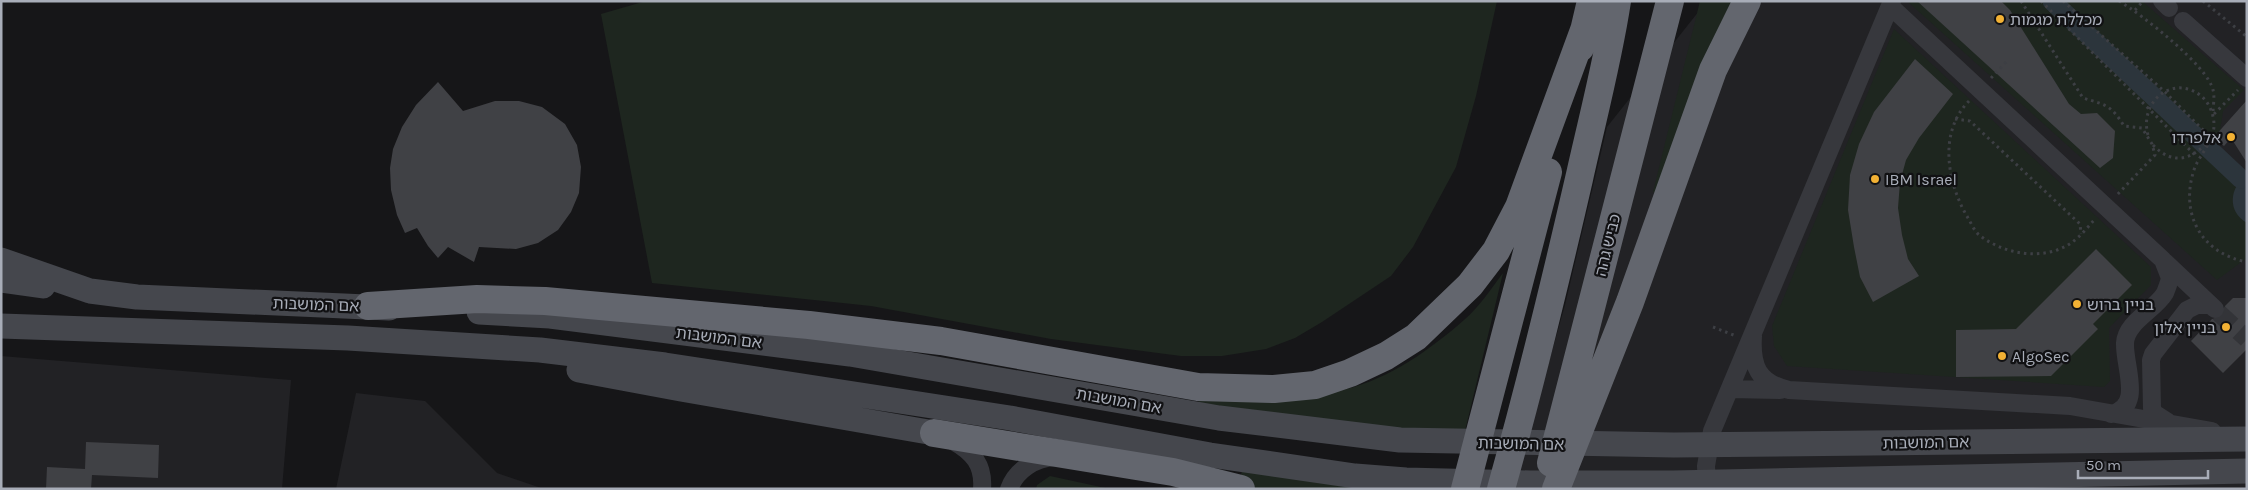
<svg xmlns="http://www.w3.org/2000/svg" width="2248" height="490" font-family="Karla,'Noto Sans Hebrew',sans-serif">
  <rect width="100%" height="100%" fill="#161618"/>
  <!-- built -->
  <path fill="#222225" d="M1707,1H2247V489H1513L1565,305L1607,127Z
    M1,356L291,380L282,489H1Z
    M356,393L425,401L497,473L544,489H336Z"/>
  <!-- green -->
  <path fill="#1e261f" d="M646,1H1497L1476,96L1456,167L1413,247L1391,276L1322,322L1295,338L1266,349L1222,356H1181L1051,339L871,306L652,283L601,14Z
    M1700,1H1736L1662,197L1653,192Z
    M1907,1H2142L2244,90L2223,111L2217,151L2247,199V258L2217,280Z
    M1894,29L2151,267V285L2109,328L2110,381L2104,387L1787,366L1774,346L1772,326Z
    M1503,273L1464,435L1194,407L1206,393C1251,394 1302,401 1346,389C1389,379 1431,349 1464,320C1479,307 1491,289 1503,273Z
    M1243,468L1361,489H1259L1238,484Z
    M1050,476L1110,489H1036L1037,485Z"/>
  <!-- water -->
  <path fill="#2c353c" d="M2247,175V223C2227,212 2229,187 2247,175Z"/>
  <g fill="none" stroke-linecap="round" stroke-linejoin="round">
    <!-- canal -->
    <path stroke="#2c353c" stroke-width="19" d="M2052,1L2241,179"/>
  </g>
  <!-- building -->
  <path fill="#404145" d="M1917,1H2001L2010,10L2069,104L2081,114L2097,113L2115,131L2113,158L2100,168Z
    M1915,59L1953,94L1919,138L1906,160L1900,182L1898,208L1902,235L1908,259L1919,276L1873,302L1860,277L1854,247L1848,210L1850,175L1859,144L1874,112Z
    M438,82L463,111L495,101H519L542,107L565,124L577,145L581,167L579,193L571,212L558,230L538,243L516,249L479,247L474,262L448,247L438,258L428,246L417,228L405,233L397,215L391,190L390,168L393,149L402,127L416,105Z
    M2247,100V163L2231,138L2224,146L2214,137Z
    M2096,249L2132,285L2093,324L2098,329L2051,376L1956,377V330L2016,329Z
    M2233,298H2247V349L2223,373L2191,341L2212,319L2222,317L2225,306Z
    M86,442L159,445L158,478L92,475L91,489H46L47,467L85,469Z"/>
  <g fill="none" stroke-linecap="round" stroke-linejoin="round">
    <!-- street-tunnel -->
    <path stroke="#333438" stroke-width="18" stroke-dasharray="18 9" stroke-linecap="butt" d="M2219,313L2247,339"/>
    <!-- path -->
    <path stroke="#3d3f44" stroke-width="3" stroke-dasharray="2.5 4" stroke-linecap="butt" d="M2021,1L2083,98C2106,105 2111,105 2124,126L2142,128L2152,144L2155,155L2116,196
      M2041,1L2195,155
      M2063,1L2165,92L2210,137
      M2119,1C2141,14 2208,66 2213,90C2215,96 2213,106 2213,113
      M2203,1L2247,37
      M2135,10L2143,1
      M1991,78L2007,61
      M1969,101C1938,132 1947,183 1968,218C1971,223 1974,230 1978,234C2002,254 2043,262 2071,243C2080,237 2088,227 2095,219
      M2214,114L2238,90
      M1955,119L1970,121L2080,224L2081,234
      M2148,135C2139,103 2171,74 2200,95C2209,102 2214,114 2214,125C2214,141 2201,153 2195,167C2179,211 2199,253 2247,262
      M2153,145C2174,167 2194,159 2211,138
      M1713,327L1736,336"/>
    <!-- street -->
    <path stroke="#37383d" stroke-width="18" d="M2162,1L2169,8
      M1890,6L2163,260L2170,278C2169,283 2167,288 2165,293C2155,310 2126,322 2125,343C2124,367 2144,407 2111,414
      M2183,21L2247,78
      M2165,262L2215,309
      M1753,336C1751,366 1758,383 1789,390L2070,406L2212,431
      M1730,389L1780,390
      M2168,422L2154,413L2152,408L2151,360L2153,354L2187,310L2197,305H2210
      M953,441C973,452 984,465 982,489
      M1009,489C1016,470 1035,458 1055,457
      M1707,489L1706,466L1712,431L1892,1"/>
    <!-- secondary -->
    <path stroke="#45474d" stroke-width="25" d="M1,260L90,291L137,297L389,308
      M1,280L43,286
      M479,312L550,316L850,354L1219,418L1400,440L1674,445L2247,439
      M1,326L348,338L540,350L665,365L1010,418L1210,455L1355,476L1406,480L1530,483H1673L2247,471
      M579,370L681,389L934,433"/>
    <!-- highway -->
    <path stroke="#63666e" stroke-width="28" d="M1580,48L1591,1
      M368,306L477,299L545,301L809,325L941,341L1198,387L1274,389L1315,385L1350,373L1386,356L1416,337L1470,285L1496,251L1519,207L1584,30
      M934,433L1173,472L1241,489
      M1551,463L1670,1
      M1465,489L1548,172
      M1501,489C1530,386 1555,283 1579,179C1592,120 1608,61 1617,1
      M1556,489L1630,302L1713,70L1747,1"/>
  </g>
  <!-- markers -->
  <g fill="#f2b134" stroke="#111113" stroke-width="2">
    <circle cx="2000" cy="19" r="5"/>
    <circle cx="2231" cy="137" r="5"/>
    <circle cx="1875" cy="179" r="5"/>
    <circle cx="2077" cy="304" r="5"/>
    <circle cx="2226" cy="327" r="5"/>
    <circle cx="2002" cy="356" r="5"/>
  </g>
  <g text-anchor="middle" stroke-width="4.5" stroke-linejoin="round" paint-order="stroke">
    <!-- poi labels -->
    <g font-size="16" fill="#a8adb8" stroke="#111113" text-anchor="start">
      <text x="2010" y="25">מכללת מגמות</text>
      <text x="2221" y="143" text-anchor="end">אלפרדו</text>
      <text x="1885" y="185">IBM Israel</text>
      <text x="2087" y="310">בניין ברוש</text>
      <text x="2216" y="333" text-anchor="end">בניין אלון</text>
      <text x="2012" y="362">AlgoSec</text>
    </g>
    <!-- street labels -->
    <g font-size="16" fill="#a8adb8" stroke="#111113">
      <text transform="translate(1607 245) rotate(-76)" y="6">כביש גהה</text>
      <text transform="translate(316 304) rotate(2)" y="6">אם המושבות</text>
      <text transform="translate(719 337) rotate(7)" y="6">אם המושבות</text>
      <text transform="translate(1119 400) rotate(10)" y="6">אם המושבות</text>
      <text transform="translate(1926 442) rotate(-1)" y="6">אם המושבות</text>
      <text transform="translate(1521 443) rotate(1)" y="6">אם המושבות</text>
    </g>
  </g>
  <!-- border -->
  <rect width="2248" height="490" fill="none" stroke="#a8adb8" stroke-width="5"/>
  <!-- scale -->
  <path d="M2078 470v8h130v-8" fill="none" stroke="#a8adb8" stroke-width="2.5"/>
  <text x="2086" y="470" font-size="15" fill="#a8adb8" stroke="#111113" stroke-width="4" paint-order="stroke">50 m</text>
</svg>
